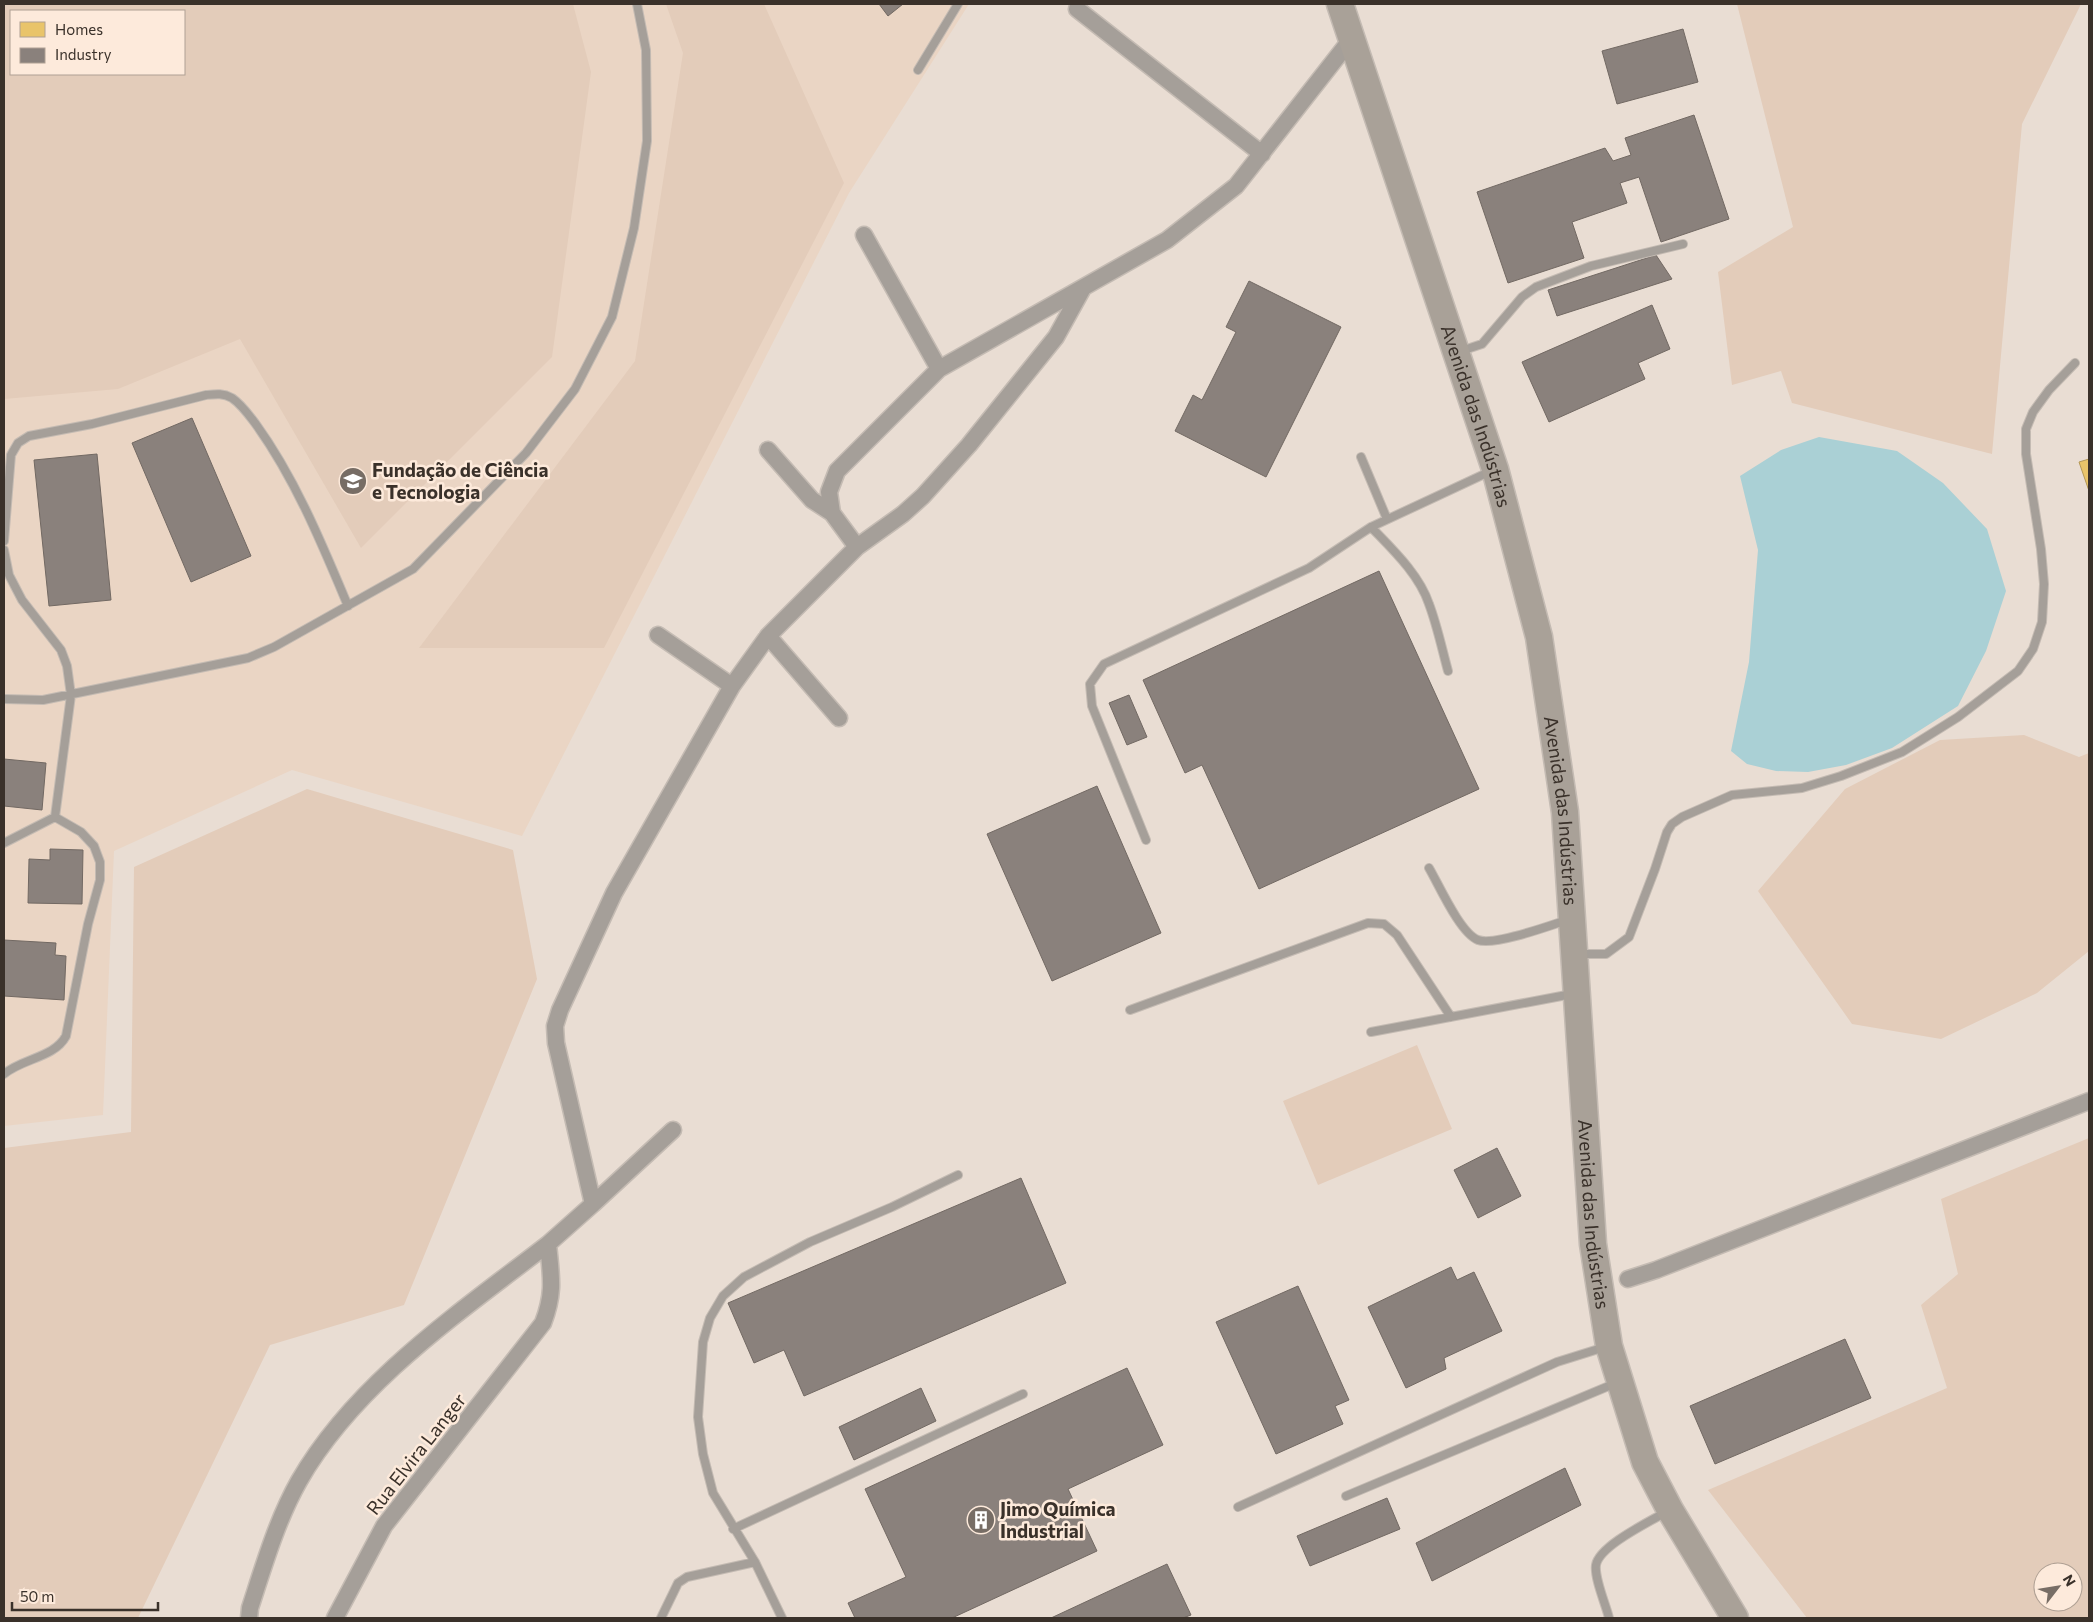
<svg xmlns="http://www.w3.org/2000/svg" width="2093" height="1622" font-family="Commissioner,sans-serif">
  <rect width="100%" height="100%" fill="#e9ddd3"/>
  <!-- built -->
  <path fill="#ead5c4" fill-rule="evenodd" d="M4,4H969L849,193L522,836L292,770L114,851L103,1115L4,1126ZM11,11H184V74H11Z"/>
  <!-- green -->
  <path fill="#e3ccba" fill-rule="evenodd" d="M4,4H573L591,72L552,357L361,548L240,339L118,389L4,399ZM184,11V74H11V11Z
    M666,4H764L844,183L604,648H419L635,361L683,53Z
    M1737,4H2081L2022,124L1992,454L1792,403L1781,371L1732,385L1718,272L1793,227Z
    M2024,735L2079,757L2089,753V951L2037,993L1941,1039L1852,1024L1758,891L1845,789L1940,740Z
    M307,789L513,850L537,979L404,1305L270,1345L138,1618H4V1148L131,1132L134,867Z
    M1417,1045L1452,1129L1318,1185L1283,1101Z
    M2089,1138V1618H1807L1708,1490L1947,1388L1921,1305L1958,1274L1941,1199ZM2043,1572H2073V1602H2043Z"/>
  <!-- water -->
  <path fill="#aad0d5" d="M1819,437L1897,451L1943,483L1987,529L2006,591L1986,651L1958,706L1892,748L1846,765L1808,772L1776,771L1747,764L1731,751L1749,662L1758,550L1740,476L1781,450Z"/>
  <!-- homes -->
  <path fill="#e9c46a" stroke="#b49857" d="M2089,459V491L2079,462Z"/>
  <!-- industry -->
  <path fill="#8a817c" stroke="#726963" d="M879,4H903L888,16Z
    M1683,29L1698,82L1617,104L1602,51Z
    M1694,115L1729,219L1661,242L1639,177L1620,183L1627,203L1572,222L1584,258L1508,283L1477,192L1605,148L1613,161L1631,155L1625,138Z
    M1656,255L1672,279L1557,316L1548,290Z
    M1249,281L1341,327L1266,477L1175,431L1193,395L1202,400L1236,332L1226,327Z
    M1652,305L1670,349L1638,363L1645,379L1549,422L1522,362Z
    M192,418L251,556L191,582L132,443Z
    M97,454L111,600L49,606L34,460Z
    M1379,571L1479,789L1259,889L1202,765L1185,773L1143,680Z
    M1129,695L1147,737L1127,745L1109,703Z
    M4,759L46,763L42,810L4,806Z
    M1097,786L1161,933L1052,981L987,834Z
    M50,849L83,850L82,904L28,903L29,859L50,860Z
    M4,940L56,943L55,955L66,956L64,1000L4,996Z
    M1497,1148L1521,1196L1478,1218L1454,1170Z
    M1021,1178L1066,1283L804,1396L784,1350L754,1363L728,1303Z
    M1451,1267L1457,1280L1474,1272L1502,1331L1444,1358L1446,1369L1406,1388L1368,1307Z
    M1298,1286L1349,1400L1335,1406L1343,1424L1276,1454L1216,1322Z
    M1845,1339L1871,1398L1715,1464L1690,1406Z
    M1127,1368L1163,1445L1068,1489L1097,1551L952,1618H855L848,1603L906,1577L865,1489Z
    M921,1388L936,1421L854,1460L839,1427Z
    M1565,1468L1581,1505L1432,1581L1416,1543Z
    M1387,1498L1400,1529L1310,1566L1297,1536Z
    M1167,1564L1191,1615L1183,1618H1051Z"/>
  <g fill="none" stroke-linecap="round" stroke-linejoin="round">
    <defs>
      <path id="lane" d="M918,70L958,4
        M1461,351L1482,344L1522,297L1536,287L1591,266L1683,244
        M1361,457L1387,519
        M1371,527C1392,549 1419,574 1429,604C1437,625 1442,649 1448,671
        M4,541L11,455L18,443L29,436L92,424L206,395C216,394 223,393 232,398C241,404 249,415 255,423C295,478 322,544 348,606
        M4,550L9,575L22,600L61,650L67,666L71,695L55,817L4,843
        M4,699L43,700L248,658L274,647L413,569L526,453L575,389L612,317L634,228L647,141L646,50L637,4
        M1146,840L1092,706L1090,684L1104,664L1309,568L1371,527L1491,471
        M1429,868C1439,885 1460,933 1478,940C1494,946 1549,926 1567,920
        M1579,954H1606L1629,937L1655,869L1667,832L1672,824L1682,817L1732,795L1802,788L1841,776L1902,752L1958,717L2018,671L2033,649L2042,622L2044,584L2041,549L2026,454V429L2033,412L2049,390L2075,363
        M1130,1010L1368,923L1384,924L1397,935L1451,1017
        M1371,1032L1572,994
        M4,1074C23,1058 54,1058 66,1036L88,924L100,880V862L94,846L81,832L55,817
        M1346,1496L1616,1383
        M1238,1507L1557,1362L1605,1347
        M733,1529L1023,1394
        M661,1618L678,1583L687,1577L755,1562
        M782,1618L755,1562L713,1493L703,1454L698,1417L703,1342L710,1318L723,1296L744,1277L810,1242L892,1207L958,1175
        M1609,1618C1606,1605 1594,1578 1596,1565C1599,1546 1649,1522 1666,1512"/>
      <path id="street" d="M1077,9L1262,154
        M864,235L939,369
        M768,450L812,500L832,513
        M857,547L903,514L923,496L969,445L1056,337L1082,290
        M658,635L732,686
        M768,636L839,718
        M593,1204L673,1130
        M1628,1279L1656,1270L2089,1101
        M249,1618L250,1608C264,1565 277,1520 299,1481C355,1383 460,1312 548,1244
        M335,1618L384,1526L543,1323C555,1292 551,1276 548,1244L593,1204L556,1043L555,1026L560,1010L614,893L732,686L768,636L857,547L832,513L829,492L837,471L939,369L1167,240L1236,186L1352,38"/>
      <g id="primary">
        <path id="s1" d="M1340,4L1495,469L1539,637L1565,812L1593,1244L1609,1346L1645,1462L1670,1510L1735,1618"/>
      </g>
    </defs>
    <!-- lane casing -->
    <use href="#lane" stroke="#c4bbb3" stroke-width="10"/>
    <!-- street casing -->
    <use href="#street" stroke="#c4bbb3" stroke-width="19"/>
    <!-- primary casing -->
    <use href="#primary" stroke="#c4bbb3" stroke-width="29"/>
    <!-- lane -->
    <use href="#lane" stroke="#a59f99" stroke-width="8"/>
    <!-- street -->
    <use href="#street" stroke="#a59f99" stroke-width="16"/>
    <!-- primary -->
    <use href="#primary" stroke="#a9a198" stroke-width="26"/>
  </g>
  <!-- icons -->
  <defs>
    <symbol id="university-disc" viewBox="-11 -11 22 22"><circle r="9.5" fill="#776d65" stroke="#fdeadb"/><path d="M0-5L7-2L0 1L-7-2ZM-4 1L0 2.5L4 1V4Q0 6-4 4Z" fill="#fff"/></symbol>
    <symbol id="building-disc" viewBox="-11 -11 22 22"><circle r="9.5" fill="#776d65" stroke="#fdeadb"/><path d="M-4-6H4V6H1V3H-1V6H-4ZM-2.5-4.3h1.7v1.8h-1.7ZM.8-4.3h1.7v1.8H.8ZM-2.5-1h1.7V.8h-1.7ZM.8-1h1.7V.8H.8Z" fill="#fff"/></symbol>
  </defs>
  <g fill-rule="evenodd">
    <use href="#university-disc" x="337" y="465" width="32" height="32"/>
    <use href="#building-disc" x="965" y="1504" width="32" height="32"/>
  </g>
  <g text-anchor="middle" stroke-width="5" stroke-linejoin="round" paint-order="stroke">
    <!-- street labels -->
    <g font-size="19" fill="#3a312a" stroke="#fdeadb">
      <text dy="7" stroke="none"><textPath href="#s1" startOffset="434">Avenida das Indústrias</textPath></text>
      <text dy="7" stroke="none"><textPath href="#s1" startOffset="839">Avenida das Indústrias</textPath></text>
      <text dy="7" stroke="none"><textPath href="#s1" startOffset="1244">Avenida das Indústrias</textPath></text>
      <text transform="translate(416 1454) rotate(-52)" y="7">Rua Elvira Langer</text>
    </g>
    <!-- poi labels -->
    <g font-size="19" font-weight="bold" fill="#3a312a" stroke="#fdeadb" text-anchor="start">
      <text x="372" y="477">Fundação de Ciência<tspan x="372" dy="22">e Tecnologia</tspan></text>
      <text x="1000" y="1516">Jimo Química<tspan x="1000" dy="22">Industrial</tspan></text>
    </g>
  </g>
  <!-- border -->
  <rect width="2093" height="1622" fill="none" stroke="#3a312a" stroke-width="10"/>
  <!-- legend -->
  <rect x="10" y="10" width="175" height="65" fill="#fdeadb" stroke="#afa094"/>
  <rect x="20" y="22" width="25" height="15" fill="#e9c46a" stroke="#afa094"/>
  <text x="55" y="35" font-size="15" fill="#3a312a">Homes</text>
  <rect x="20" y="48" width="25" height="15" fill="#8a817c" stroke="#afa094"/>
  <text x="55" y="60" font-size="15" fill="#3a312a">Industry</text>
  <!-- north arrow -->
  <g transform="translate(2058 1587) rotate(59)"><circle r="24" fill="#fdeadb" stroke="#afa094"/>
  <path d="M0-4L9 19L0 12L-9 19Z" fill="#776d65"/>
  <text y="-8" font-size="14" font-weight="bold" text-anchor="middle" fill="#3a312a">N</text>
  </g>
  <!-- scale -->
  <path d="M12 1602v8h146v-8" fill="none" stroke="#3a312a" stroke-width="2.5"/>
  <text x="20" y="1602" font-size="15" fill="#3a312a" stroke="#fdeadb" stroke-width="4" paint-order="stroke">50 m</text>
</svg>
